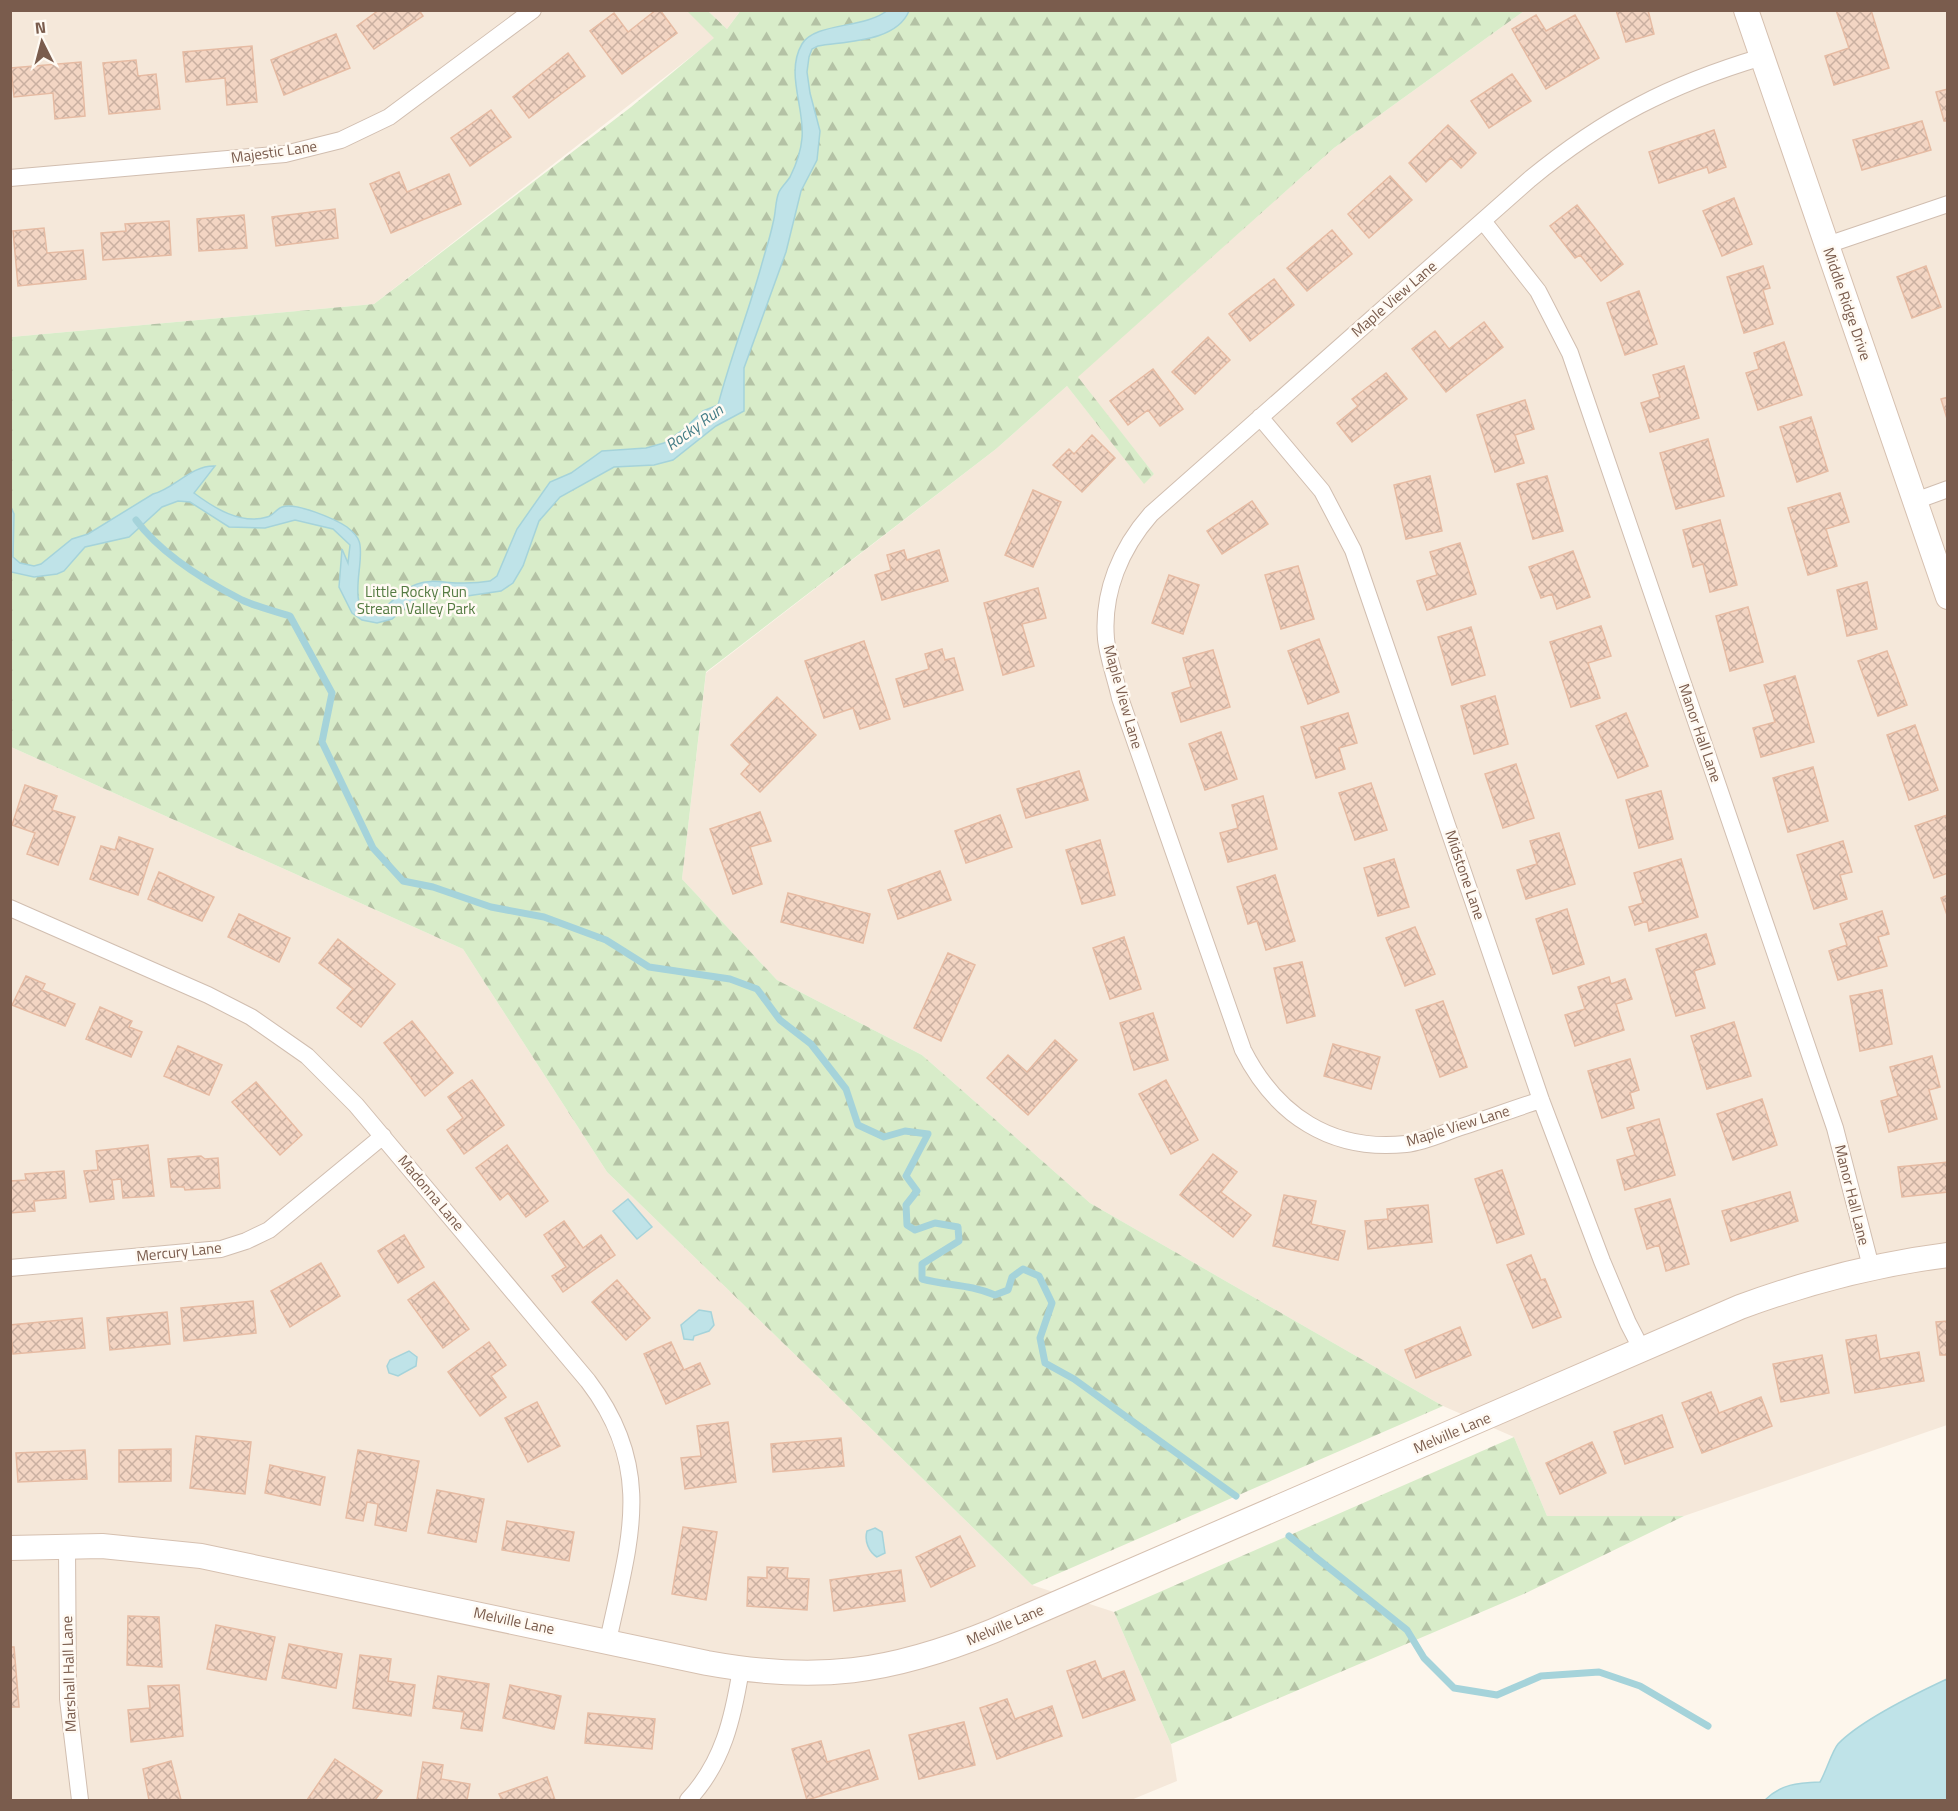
<svg xmlns="http://www.w3.org/2000/svg" width="1958" height="1811" font-family="'Titillium Web',sans-serif">
  <defs>
    <pattern id="forest-firs" width="22" height="20" patternUnits="userSpaceOnUse" patternTransform="scale(1.5)"><rect width="22" height="20" fill="#d8ecc9"/><path d="M5 1l3.5 6h-7zM16 11l3.5 6h-7z" fill="#b4c2a5"/></pattern>
    <pattern id="building-cross-hatch" width="8" height="8" patternUnits="userSpaceOnUse" patternTransform="scale(1.5)"><rect width="8" height="8" fill="#f3d5c3"/><path d="M0 0l8 8M0 8l8-8" fill="none" stroke="#cab0a1"/></pattern>
  </defs>
  <rect width="100%" height="100%" fill="#fdf6ec"/>
  <!-- residential -->
  <path fill="#f5e8da" d="M690,10L715,38L374,304L11,337V11Z
    M708,11H740L727,29Z
    M1524,11H1947V1425L1684,1516H1547L1514,1437L1443,1406L1090,1203L922,1055L777,980L682,879L706,673L996,449L1067,386L1144,483L1154,474L1077,377L1334,148Z
    M11,747L463,949L607,1172L1032,1585L1114,1612L1171,1744L1177,1781L1131,1800H11Z"/>
  <!-- forest -->
  <path fill="url(#forest-firs)" d="M741,10L1524,11L1334,148L1078,377L1154,474L1144,484L1067,386L996,449L706,672L682,879L777,980L922,1055L1090,1203L1443,1406L1032,1585L607,1172L463,949L11,747V337L374,304L631,107L714,38L687,11H708L727,29Z
    M1514,1437L1547,1516H1684L1526,1593L1171,1744L1114,1612Z"/>
  <!-- water -->
  <path fill="#bfe3e8" stroke="#a5d3da" stroke-width="1.5" d="M888,10L909,11C896,42 847,41 818,46L812,49L809,57L807,72L810,93L820,131L817,160L801,191L786,252L744,368V411L716,426L673,460L654,465L614,467L560,497L539,521L523,566L513,583L501,591L467,596L429,593L420,595L392,619L377,623L362,620L352,613L339,587L342,549L348,563L350,545L333,529L295,520L265,528L229,527L190,502L178,501L162,507L129,537L85,547L64,571L57,574L34,577L11,572V507L14,514L13,557L20,563L34,566L41,564L72,539L88,534L153,494C174,489 191,465 215,466L194,493C214,508 241,525 267,517C273,516 276,509 282,507C296,502 335,519 347,527C352,531 357,535 359,541C367,561 341,617 379,614C428,561 433,591 490,581L497,576L517,529L550,482L571,473L602,451L646,448L664,443L684,429L703,411L718,405C730,359 748,313 761,267C765,252 770,238 773,223C776,213 775,201 779,192C782,186 787,182 790,177C796,165 801,151 802,138C805,108 785,73 802,44C815,22 865,29 888,10Z
    M628,1199L652,1227L637,1239L613,1211Z
    M699,1310L711,1312L714,1325L709,1331L694,1336L693,1340L684,1339L681,1325Z
    M409,1351L417,1357L416,1366L398,1376L389,1373L387,1366L390,1360Z
    M875,1528L882,1532L885,1553L877,1557C869,1552 864,1541 867,1531Z
    M1947,1679V1800H1765C1781,1784 1797,1783 1820,1782C1826,1772 1832,1751 1838,1744C1861,1720 1917,1693 1947,1679Z"/>
  <g fill="none" stroke-linecap="round" stroke-linejoin="round">
    <!-- stream -->
    <path stroke="#a5d3da" stroke-width="7" d="M136,520C161,554 205,581 242,600C257,607 275,611 290,616L332,693L322,742L373,848L403,881L433,887L491,907L544,917L606,940L649,967L730,979L757,989L780,1020L811,1044L846,1089L858,1125L884,1137L905,1131L928,1134L906,1176L917,1191L906,1205L907,1225L915,1230L935,1223L958,1227L959,1241L922,1264V1279C949,1286 969,1284 995,1295L1008,1290L1012,1277L1023,1269L1039,1276L1052,1303L1040,1338L1045,1363L1074,1379L1236,1496
      M1289,1536L1407,1630L1424,1658L1454,1688L1497,1695L1541,1676L1599,1672L1640,1686L1708,1726"/>
  </g>
  <!-- building -->
  <path fill="url(#building-cross-hatch)" stroke="#e6bba3" stroke-width="1.5" d="M379,10H419L423,16L374,49L357,26Z
    M656,10H660L677,33L622,74L590,31L614,13L628,32Z
    M1616,10H1648L1654,34L1626,42Z
    M1836,10H1871L1889,68L1834,85L1825,56L1849,48Z
    M1536,15L1546,31L1575,15L1599,58L1546,89L1512,29Z
    M336,34L350,68L284,95L271,60Z
    M252,46L257,102L227,105L225,78L186,82L183,52Z
    M568,53L585,76L529,118L513,97Z
    M136,60L138,76L156,74L160,109L109,114L103,63Z
    M81,62L85,116L55,119L53,93L14,97L11,68Z
    M1512,74L1531,101L1489,128L1471,101Z
    M1948,89V121H1944L1936,92Z
    M491,110L511,137L470,166L451,138Z
    M1922,121L1931,150L1862,170L1853,140Z
    M1448,125L1476,153L1461,168L1451,158L1426,182L1409,163Z
    M1714,130L1726,167L1709,173L1707,167L1659,183L1649,152Z
    M399,172L407,192L449,174L461,204L391,233L370,184Z
    M1390,176L1412,200L1369,238L1348,214Z
    M1734,198L1752,244L1722,256L1703,211Z
    M1577,205L1623,264L1601,281L1580,255L1575,258L1550,226Z
    M335,209L338,238L276,246L272,217Z
    M244,215L247,248L199,251L197,219Z
    M169,221L171,255L103,260L101,233L126,231L125,224Z
    M44,228L47,253L83,250L86,279L18,286L13,231Z
    M1332,230L1352,254L1307,291L1287,268Z
    M1763,266L1770,288L1763,290L1773,324L1744,333L1727,277Z
    M1926,266L1941,307L1912,318L1897,277Z
    M1274,279L1294,305L1250,341L1229,314Z
    M1639,291L1657,344L1625,355L1607,303Z
    M1484,322L1503,347L1446,392L1412,349L1435,331L1449,349Z
    M1208,337L1230,360L1195,394L1172,372Z
    M1784,342L1802,395L1758,410L1746,373L1759,369L1754,353Z
    M1684,366L1699,418L1650,432L1641,403L1660,397L1653,375Z
    M1153,369L1183,409L1160,426L1148,410L1128,425L1110,401Z
    M1386,373L1407,399L1352,442L1337,423L1358,406L1352,399Z
    M1948,397V422L1941,399Z
    M1525,400L1534,429L1515,435L1524,463L1495,472L1477,415Z
    M1811,417L1828,471L1797,482L1780,427Z
    M1092,435L1115,458L1082,492L1053,465L1069,449L1074,454Z
    M1708,439L1724,496L1676,509L1660,453Z
    M1430,476L1442,531L1406,539L1394,485Z
    M1547,476L1563,531L1533,539L1517,484Z
    M1033,490L1061,502L1033,567L1005,555Z
    M1840,493L1849,522L1826,529L1837,566L1808,575L1788,508Z
    M1252,501L1268,524L1222,554L1207,531Z
    M1720,520L1737,585L1710,592L1703,564L1693,567L1683,530Z
    M1460,543L1476,594L1427,610L1417,581L1437,575L1430,552Z
    M904,550L907,560L939,550L948,581L882,600L875,575L891,570L887,555Z
    M1573,551L1590,597L1557,609L1552,594L1541,598L1529,567Z
    M1298,566L1314,619L1281,629L1265,575Z
    M1169,575L1199,585L1183,634L1152,623Z
    M1867,582L1877,629L1847,636L1837,590Z
    M1038,588L1046,618L1022,624L1034,666L1003,675L984,603Z
    M1748,607L1763,662L1730,671L1716,616Z
    M1601,626L1611,656L1588,663L1600,698L1571,707L1550,642Z
    M1471,627L1485,675L1452,685L1438,637Z
    M1319,639L1339,692L1308,704L1288,651Z
    M864,641L890,719L860,729L853,708L824,718L805,661Z
    M942,649L945,660L954,658L963,690L904,707L896,679L929,669L925,654Z
    M1213,650L1230,707L1181,722L1172,693L1191,687L1183,658Z
    M1887,651L1907,705L1878,716L1858,661Z
    M1795,676L1814,742L1761,757L1753,728L1775,722L1764,685Z
    M1495,696L1508,744L1474,754L1461,706Z
    M777,697L816,735L760,792L741,774L750,764L731,745Z
    M1348,713L1357,743L1339,748L1345,769L1316,778L1301,727Z
    M1626,713L1648,766L1618,778L1596,726Z
    M1915,725L1938,790L1909,800L1887,735Z
    M1221,732L1237,779L1205,790L1189,744Z
    M1516,764L1534,818L1503,828L1485,774Z
    M1813,767L1828,821L1788,832L1773,778Z
    M1079,771L1088,800L1026,818L1017,789Z
    M1371,783L1387,830L1355,840L1339,793Z
    M25,785L57,796L52,810L75,817L58,865L27,854L35,833L12,825Z
    M1661,791L1673,839L1639,848L1626,800Z
    M1263,796L1277,849L1228,862L1220,833L1238,828L1232,805Z
    M760,812L771,841L750,847L762,884L733,894L710,829Z
    M1000,815L1012,847L966,863L955,831Z
    M1947,815L1948,873L1934,878L1915,826Z
    M1559,833L1575,884L1526,899L1517,870L1537,864L1530,841Z
    M119,837L153,849L138,895L90,879L101,846L115,850Z
    M1100,840L1115,895L1082,904L1066,850Z
    M1843,841L1852,872L1840,875L1847,899L1814,909L1797,855Z
    M1394,859L1409,907L1378,916L1364,868Z
    M1681,859L1698,917L1649,931L1647,921L1635,925L1629,907L1643,903L1634,873Z
    M940,871L951,900L898,919L888,890Z
    M159,872L214,897L202,921L148,899Z
    M1275,875L1295,941L1266,950L1257,921L1248,924L1237,887Z
    M788,893L870,914L863,943L781,922Z
    M1948,895V918L1941,898Z
    M1567,909L1584,964L1553,974L1536,919Z
    M1882,911L1889,934L1878,937L1887,966L1838,980L1829,951L1847,945L1840,924Z
    M239,914L290,938L279,962L228,937Z
    M1415,927L1435,974L1405,986L1386,938Z
    M1706,934L1715,964L1694,971L1705,1008L1676,1016L1656,949Z
    M1124,937L1141,989L1110,999L1093,948Z
    M338,939L395,984L361,1027L337,1008L353,989L319,963Z
    M948,953L975,965L941,1041L914,1028Z
    M1302,962L1315,1016L1287,1023L1274,968Z
    M26,976L45,984L42,990L75,1004L65,1026L12,1005Z
    M1609,977L1611,984L1625,979L1632,999L1616,1004L1624,1030L1575,1046L1565,1015L1585,1009L1578,987Z
    M1882,990L1892,1044L1860,1051L1850,996Z
    M1443,1001L1467,1067L1440,1077L1416,1010Z
    M100,1007L132,1021L129,1027L142,1032L131,1057L86,1039Z
    M1153,1013L1168,1060L1134,1070L1120,1023Z
    M412,1021L453,1073L425,1096L384,1043Z
    M1734,1022L1751,1076L1707,1089L1691,1036Z
    M1055,1040L1077,1060L1028,1115L987,1078L1008,1055L1027,1072Z
    M1333,1044L1380,1057L1371,1089L1324,1076Z
    M178,1046L222,1065L209,1095L164,1076Z
    M1932,1056L1940,1087L1929,1090L1937,1119L1889,1132L1881,1101L1898,1096L1890,1067Z
    M1630,1059L1639,1090L1630,1093L1634,1108L1602,1118L1588,1071Z
    M472,1080L504,1125L464,1154L447,1130L463,1118L448,1097Z
    M1166,1080L1198,1140L1171,1154L1139,1094Z
    M256,1082L302,1135L280,1155L232,1102Z
    M1762,1099L1777,1145L1733,1160L1717,1114Z
    M1659,1119L1675,1175L1625,1190L1617,1160L1635,1155L1627,1128Z
    M148,1145L154,1196L123,1198L121,1179L112,1180L114,1199L90,1202L84,1171L98,1170L96,1151Z
    M507,1145L548,1201L526,1217L508,1193L500,1200L476,1168Z
    M1213,1154L1237,1172L1221,1192L1251,1215L1233,1237L1180,1195Z
    M201,1156L205,1159L218,1158L220,1188L185,1190L184,1187H171L168,1159Z
    M1948,1162V1192L1902,1197L1898,1167Z
    M1502,1170L1524,1234L1497,1243L1475,1179Z
    M64,1171L66,1198L34,1201L35,1211L10,1213V1181L26,1180L25,1174Z
    M1790,1192L1798,1221L1731,1241L1722,1211Z
    M1284,1195L1316,1201L1311,1224L1345,1231L1338,1260L1273,1246Z
    M1670,1199L1689,1264L1666,1271L1659,1245L1647,1249L1635,1209Z
    M1428,1205L1432,1242L1368,1249L1365,1221L1388,1219L1387,1209Z
    M564,1221L583,1248L601,1235L615,1255L563,1292L552,1276L566,1267L544,1235Z
    M404,1235L424,1267L398,1283L378,1251Z
    M1531,1255L1541,1280L1545,1279L1561,1317L1533,1328L1507,1265Z
    M321,1263L340,1296L290,1327L271,1291Z
    M617,1280L650,1318L626,1340L592,1302Z
    M434,1282L469,1329L443,1348L408,1300Z
    M253,1301L256,1333L184,1341L181,1308Z
    M167,1312L170,1344L110,1350L107,1318Z
    M82,1318L85,1348L13,1354L10,1325Z
    M1948,1321V1355H1940L1936,1322Z
    M1460,1327L1471,1355L1416,1378L1405,1350Z
    M1876,1335L1880,1359L1919,1352L1924,1381L1855,1393L1846,1340Z
    M489,1342L506,1365L491,1376L506,1397L480,1416L448,1372Z
    M671,1342L684,1370L700,1363L710,1384L666,1404L644,1354Z
    M1822,1355L1829,1393L1781,1402L1773,1364Z
    M1711,1392L1719,1413L1761,1397L1772,1426L1702,1453L1682,1403Z
    M537,1402L560,1446L528,1462L505,1418Z
    M1662,1415L1673,1447L1625,1464L1614,1432Z
    M728,1422L736,1482L685,1489L681,1458L701,1456L697,1426Z
    M196,1436L251,1442L245,1494L190,1488Z
    M841,1438L844,1466L773,1472L771,1444Z
    M1592,1442L1606,1473L1560,1494L1546,1463Z
    M171,1449V1481L119,1482V1450Z
    M85,1450L87,1479L18,1482L16,1453Z
    M358,1450L419,1461L406,1531L375,1525L378,1504L367,1502L363,1521L346,1518Z
    M270,1465L325,1477L320,1505L265,1493Z
    M437,1490L484,1499L476,1542L428,1533Z
    M507,1521L574,1532L569,1561L502,1550Z
    M683,1527L717,1532L706,1600L672,1594Z
    M960,1536L975,1566L931,1587L916,1557Z
    M767,1567L788,1568L787,1578L809,1579L807,1610L747,1606L748,1577L767,1578Z
    M901,1570L905,1601L834,1611L830,1580Z
    M128,1616L159,1617L162,1667L127,1665Z
    M216,1625L275,1637L266,1680L207,1669Z
    M289,1644L342,1654L336,1688L282,1678Z
    M10,1647H14L19,1707H10Z
    M360,1655L391,1659L388,1681L415,1685L411,1716L353,1708Z
    M1095,1661L1102,1679L1124,1671L1135,1700L1083,1718L1067,1671Z
    M438,1676L489,1684L482,1731L461,1728L464,1712L433,1708Z
    M179,1685L183,1736L131,1742L128,1710L150,1708L148,1686Z
    M510,1685L561,1696L554,1729L503,1718Z
    M1007,1699L1015,1719L1052,1706L1062,1736L997,1759L980,1708Z
    M588,1713L655,1719L652,1749L585,1743Z
    M964,1722L975,1765L919,1779L909,1735Z
    M821,1741L827,1762L869,1750L878,1779L807,1800L792,1749Z
    M335,1759L382,1791L375,1800H307Z
    M171,1761L181,1800H149L143,1769Z
    M423,1762L443,1765L441,1779L470,1784L467,1800H417Z
    M547,1777L555,1800H502L499,1794Z"/>
  <g fill="none" stroke-linecap="round" stroke-linejoin="round">
    <defs>
      <path id="street" d="M10,178L285,154L341,140L389,117L533,10
        M1483,221L1538,291L1570,353L1835,1128L1871,1267
        M1827,245L1948,204
        M1260,417L1322,491L1353,550L1541,1100L1602,1261L1628,1323L1642,1350
        M1915,501L1948,489
        M10,908L208,995L251,1017L307,1056L356,1105L588,1381C656,1470 629,1542 608,1641
        M1541,1100C1513,1109 1486,1119 1458,1128C1441,1134 1424,1142 1406,1144C1331,1152 1276,1115 1243,1050L1120,698C1116,679 1108,658 1106,639C1102,592 1121,548 1151,514L1530,179C1604,118 1671,84 1762,57
        M10,1268L221,1249L246,1241L269,1230L383,1136
        M67,1546L68,1699L80,1800
        M688,1800C723,1763 733,1718 741,1669"/>
      <path id="secondary" d="M1746,10L1948,597
        M10,1548L102,1546L201,1556L707,1663C817,1683 890,1673 993,1631L1740,1307C1808,1282 1876,1264 1948,1255"/>
    </defs>
    <!-- street casing -->
    <use href="#street" stroke="#d1beb0" stroke-width="18"/>
    <!-- secondary casing -->
    <use href="#secondary" stroke="#d6c0b0" stroke-width="26"/>
    <!-- street -->
    <use href="#street" stroke="#fff" stroke-width="16"/>
    <!-- secondary -->
    <use href="#secondary" stroke="#fff" stroke-width="24"/>
  </g>
  <g text-anchor="middle" stroke-width="5" stroke-linejoin="round" paint-order="stroke">
    <!-- street labels -->
    <g font-size="15" fill="#7a5c4d" stroke="#fffaf3">
      <text transform="translate(274 152) rotate(-8)" y="5">Majestic Lane</text>
      <text transform="translate(1394 299) rotate(-41)" y="5">Maple View Lane</text>
      <text transform="translate(1847 304) rotate(71)" y="5">Middle Ridge Drive</text>
      <text transform="translate(1123 697) rotate(74)" y="5">Maple View Lane</text>
      <text transform="translate(1700 733) rotate(71)" y="5">Manor Hall Lane</text>
      <text transform="translate(1465 875) rotate(71)" y="5">Midstone Lane</text>
      <text transform="translate(1458 1126) rotate(-17)" y="5">Maple View Lane</text>
      <text transform="translate(431 1193) rotate(50)" y="5">Madonna Lane</text>
      <text transform="translate(1852 1195) rotate(76)" y="5">Manor Hall Lane</text>
      <text transform="translate(179 1252) rotate(-6)" y="5">Mercury Lane</text>
      <text transform="translate(1452 1433) rotate(-23)" y="5">Melville Lane</text>
      <text transform="translate(514 1621) rotate(12)" y="5">Melville Lane</text>
      <text transform="translate(1005 1625) rotate(-23)" y="5">Melville Lane</text>
      <text transform="translate(69 1674) rotate(-92)" y="5">Marshall Hall Lane</text>
    </g>
    <!-- park labels -->
    <g font-size="15" fill="#537a41" stroke="#fffaf3">
      <text x="416" y="597">Little Rocky Run<tspan x="416" dy="17">Stream Valley Park</tspan></text>
    </g>
    <!-- water labels -->
    <g font-size="16" font-style="italic" fill="#437c86" stroke="#fffaf3">
      <text transform="translate(694 427) rotate(-36)" y="6">Rocky Run</text>
    </g>
  </g>
  <!-- border -->
  <rect width="1958" height="1811" fill="none" stroke="#7a5c4d" stroke-width="24"/>
  <!-- north arrow -->
  <g transform="translate(42 42) rotate(354)" stroke="#fffaf3" stroke-width="4.5" paint-order="stroke">
  <path d="M0-4.5L10 22L0 15L-10 22Z" fill="#7a5c4d"/>
  <text y="-9" font-size="16" font-weight="bold" text-anchor="middle" fill="#7a5c4d">N</text>
  </g>
</svg>
